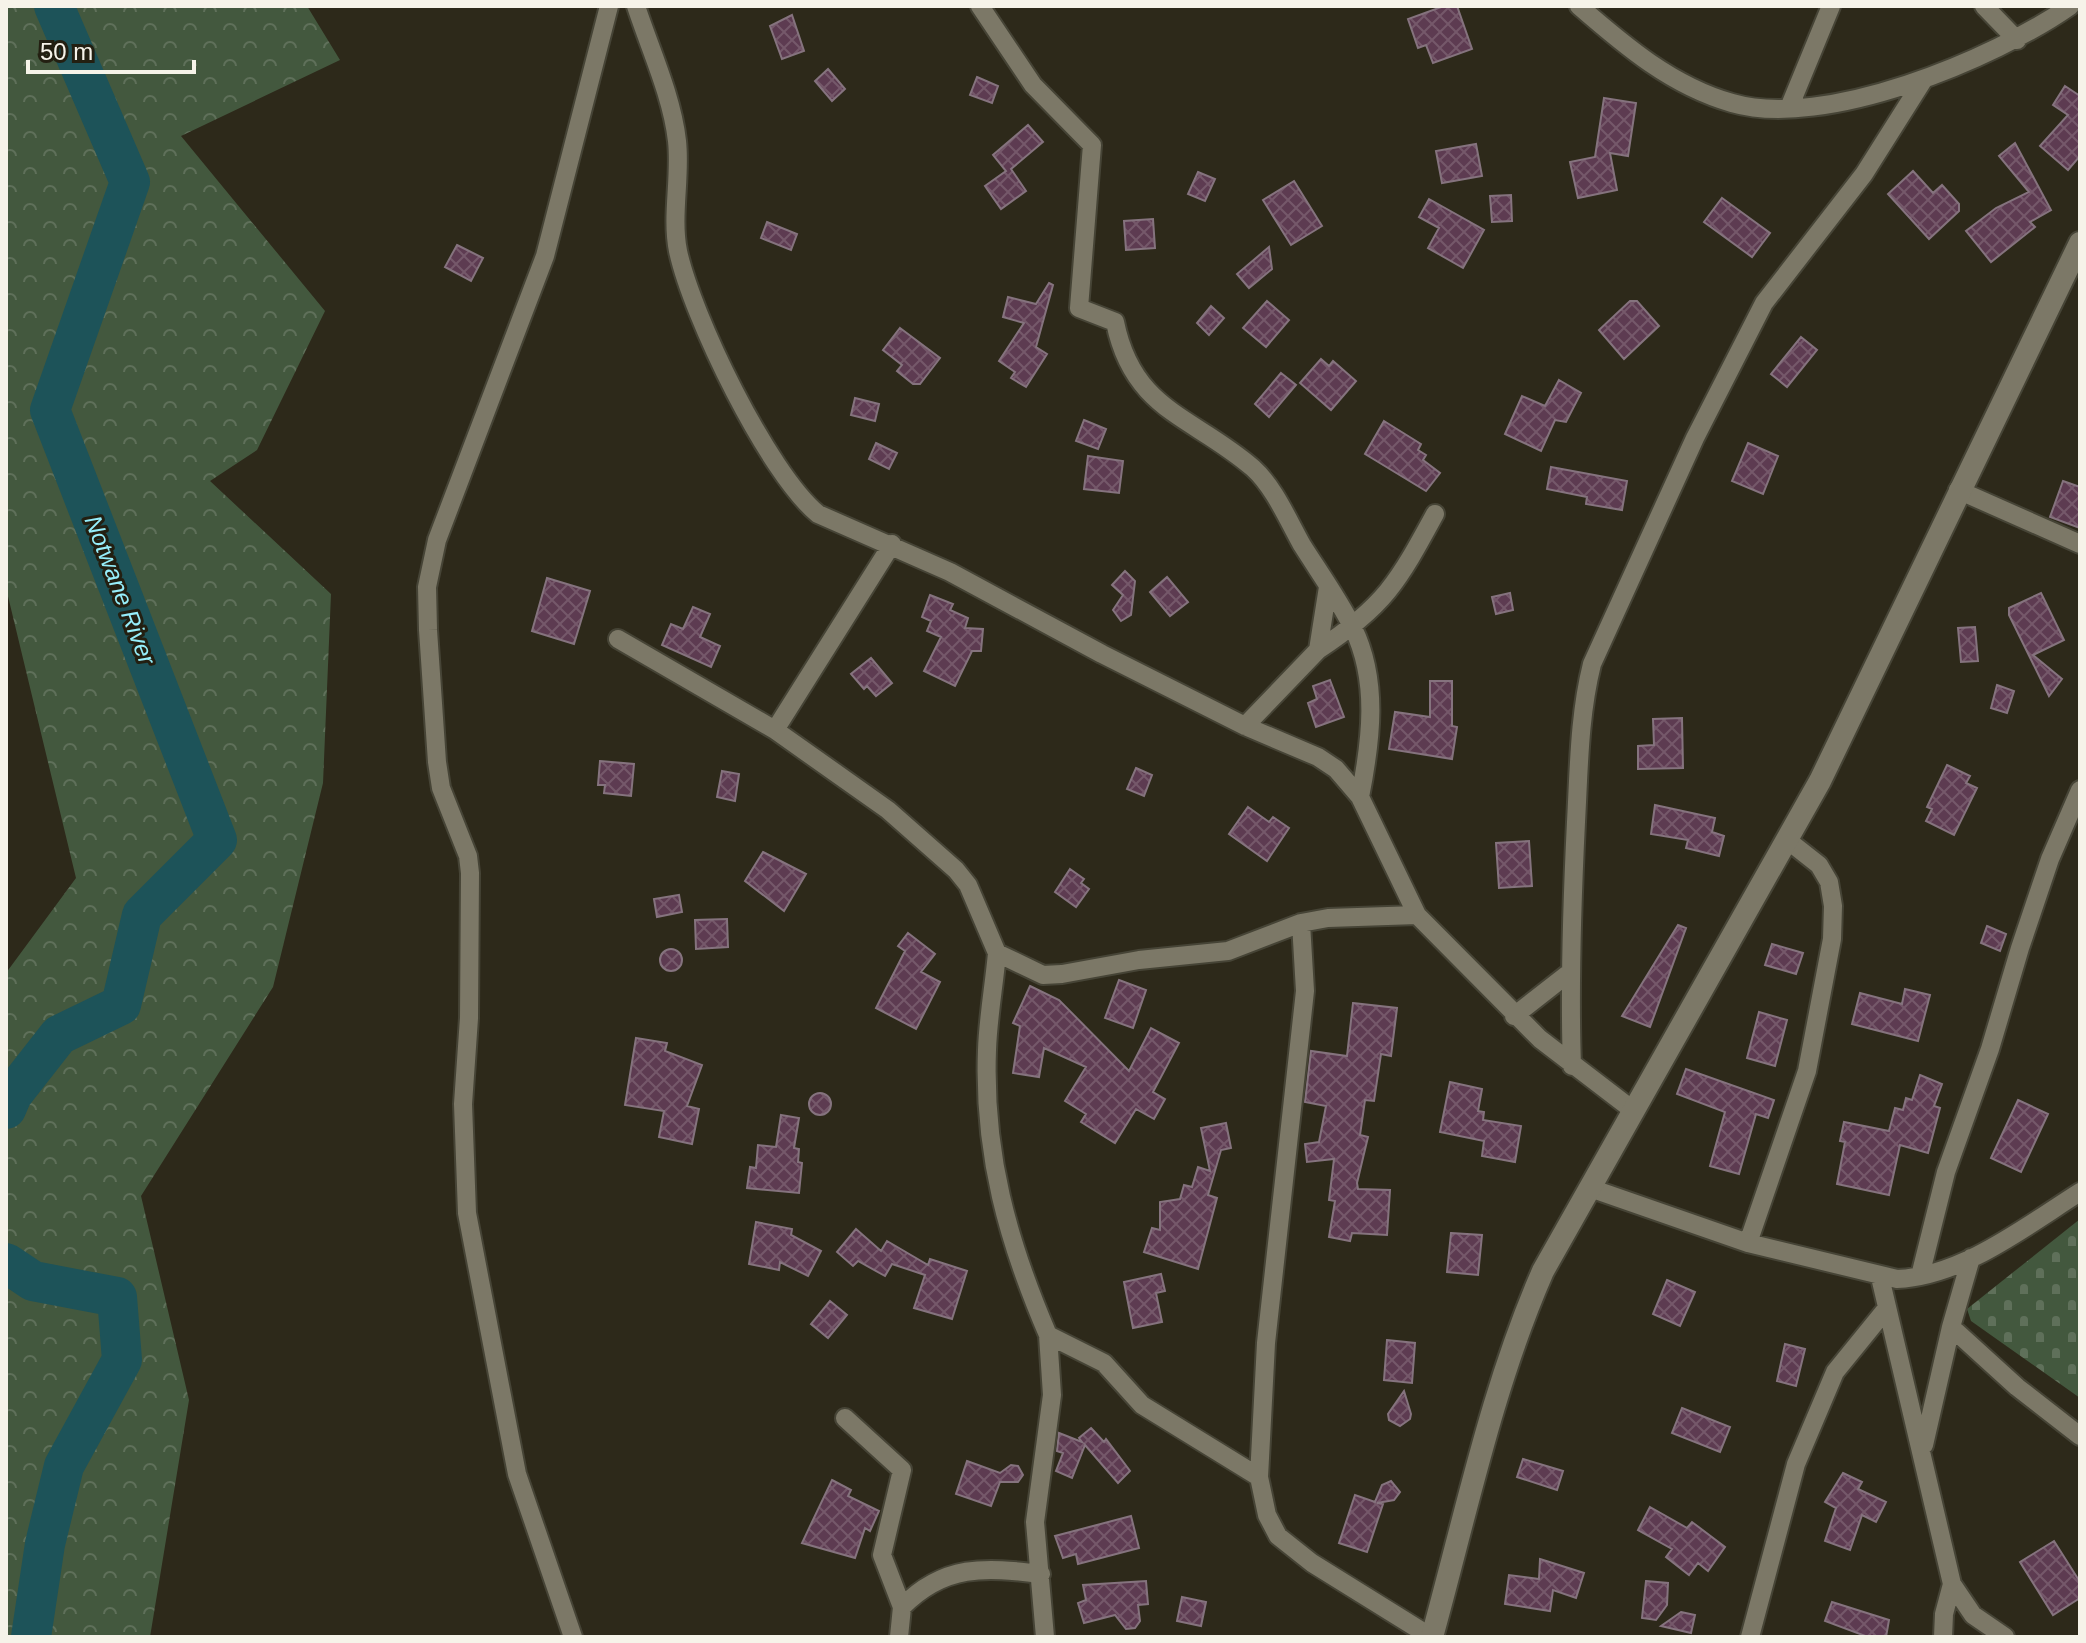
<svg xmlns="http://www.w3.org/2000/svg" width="2086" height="1643" font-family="Arial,sans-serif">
  <defs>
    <pattern id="forest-crowns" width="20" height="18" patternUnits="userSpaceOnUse" patternTransform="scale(2)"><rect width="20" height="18" fill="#43583e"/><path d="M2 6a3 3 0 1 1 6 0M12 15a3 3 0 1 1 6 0" fill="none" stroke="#5f705a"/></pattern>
    <pattern id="cemetery-stones" width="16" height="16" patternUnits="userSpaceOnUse" patternTransform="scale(2)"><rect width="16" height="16" fill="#43583e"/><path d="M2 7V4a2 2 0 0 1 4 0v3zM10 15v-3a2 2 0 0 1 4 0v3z" fill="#5f705a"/></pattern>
    <pattern id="building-cross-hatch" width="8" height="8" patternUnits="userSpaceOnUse" patternTransform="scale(2)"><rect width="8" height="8" fill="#5d3b51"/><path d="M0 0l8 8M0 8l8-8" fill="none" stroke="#75586a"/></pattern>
  </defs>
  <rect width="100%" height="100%" fill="#2d291a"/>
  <!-- forest -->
  <path fill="url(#forest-crowns)" d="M6,6H307L340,60L181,136L325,311L257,450L210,481L331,594L323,783L273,987L141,1196L189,1400L150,1637H6V973L76,878L6,588Z"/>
  <!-- cemetery -->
  <path fill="url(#cemetery-stones)" d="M2080,1219V1398L1971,1321L1967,1309Z"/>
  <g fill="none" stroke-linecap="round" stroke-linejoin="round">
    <!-- river -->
    <path stroke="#1d5359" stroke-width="40" d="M6,1109L12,1095L59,1035L121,1005L142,915L217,840L50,410L130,182L54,6
      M6,1263L33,1281L117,1297L122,1360L64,1466L45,1544L31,1637"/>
  </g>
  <!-- building -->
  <path fill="url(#building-cross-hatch)" stroke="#85737e" stroke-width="2" d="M1444,6H1457L1472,49L1433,63L1426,45L1418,48L1408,19Z
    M792,15L804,51L782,59L770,26Z
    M828,69L845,89L832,101L815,81Z
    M977,77L998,86L992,103L970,95Z
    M2065,86L2080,96V156L2068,170L2040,146L2068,115L2053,105Z
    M1604,98L1636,103L1628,156L1610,153L1617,190L1578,198L1570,162L1595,157Z
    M1028,125L1043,142L1011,169L1026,191L1001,209L985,186L1006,171L993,155Z
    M2015,143L2051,210L2030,222L2035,227L1991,262L1966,231L1996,208L2029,192L1999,156Z
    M1476,144L1482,176L1442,183L1436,151Z
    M1913,171L1933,193L1942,185L1959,204V211L1929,239L1888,194Z
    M1198,172L1215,179L1205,201L1188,194Z
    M1294,181L1322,226L1291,245L1263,200Z
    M1511,195L1512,221L1492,222L1490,196Z
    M1722,198L1770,233L1752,257L1704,222Z
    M1429,199L1484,230L1463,268L1428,248L1439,228L1419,217Z
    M1153,219L1155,248L1126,250L1124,221Z
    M767,222L797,234L791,250L761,238Z
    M457,245L483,258L471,281L445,267Z
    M1269,247L1272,269L1249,288L1237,274Z
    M1049,283L1053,285L1036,347L1047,354L1026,387L1011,378L1015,372L999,361L1024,323L1003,317L1008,297L1036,304Z
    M1267,301L1289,320L1266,347L1243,328Z
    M1630,301H1637L1659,326L1624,359L1599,330Z
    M1211,306L1224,318L1209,335L1197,323Z
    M900,328L940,358L920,384H913L897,371L902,365L883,350Z
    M1801,337L1817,350L1787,387L1771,374Z
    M1321,359L1329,366L1333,361L1356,381L1331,410L1300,383Z
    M1281,373L1296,385L1269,417L1255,404Z
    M1559,380L1581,393L1566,422L1555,420L1541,451L1505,434L1522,396L1545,406Z
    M855,398L879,404L875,421L851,415Z
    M1084,420L1106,429L1098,449L1076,441Z
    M1384,421L1421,444L1418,450L1426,455L1423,460L1440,473L1426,491L1365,454Z
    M876,443L897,453L889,469L869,459Z
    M1748,443L1778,456L1763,494L1732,481Z
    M1088,456L1123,461L1119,493L1084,489Z
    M1551,467L1627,481L1622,510L1586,504L1587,497L1547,489Z
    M2063,481L2080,487V528L2050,517Z
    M1125,571L1135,581L1131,615L1121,621L1113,610L1123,595L1112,585Z
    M1167,577L1188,602L1170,616L1150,592Z
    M547,578L590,591L574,644L532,631Z
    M1510,593L1513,610L1496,614L1492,597Z
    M2041,593L2064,640L2033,655L2062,679L2049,696L2009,615V608Z
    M930,595L953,604L950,610L968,618L965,628L983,629L981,651H972L955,686L924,671L941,637L927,631L931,621L922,617Z
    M693,607L710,614L700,637L720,646L711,667L662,645L671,624L683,629Z
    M1975,627L1978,661L1961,662L1958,628Z
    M871,658L892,683L876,696L867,686L864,689L851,674Z
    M1330,680L1344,717L1316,727L1308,703L1317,699L1313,686Z
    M1430,681H1452V726L1457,727L1452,759L1389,749L1395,712L1430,717Z
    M1997,685L2014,691L2007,713L1991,708Z
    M1682,718L1683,768L1638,769V746L1654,745L1653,719Z
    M600,761L634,764L631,796L604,793L605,785H598Z
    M1947,765L1970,776L1966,783L1977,788L1954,835L1926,821L1932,809L1927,807Z
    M1136,768L1152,775L1144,796L1127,789Z
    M722,771L739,774L735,801L717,797Z
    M1655,805L1715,818L1712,832L1724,836L1719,856L1686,848L1688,840L1651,834Z
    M1248,807L1269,822L1273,817L1289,828L1267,861L1229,834Z
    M1529,841L1532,886L1499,888L1496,843Z
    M763,852L806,874L784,911L745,881Z
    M1070,869L1084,879L1081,883L1089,889L1076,907L1055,892Z
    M679,895L682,912L657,917L654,899Z
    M727,919L728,947L696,949L695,920Z
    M1678,925L1686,928L1650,1027L1622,1016Z
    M1987,926L2006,934L2000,951L1981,943Z
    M908,933L935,954L921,972L940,982L916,1029L876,1008L905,951L898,946Z
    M1772,944L1803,953L1796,974L1765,965Z
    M660 960a11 11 0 1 1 22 0a11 11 0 1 1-22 0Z
    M1119,980L1146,990L1133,1028L1105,1018Z
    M1030,986L1059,1000L1129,1071L1151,1028L1179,1043L1153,1092L1165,1099L1154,1119L1136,1109L1115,1143L1081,1122L1086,1114L1065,1101L1086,1067L1044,1048L1039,1077L1013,1073L1020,1026L1013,1023Z
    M1905,989L1930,995L1918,1041L1852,1024L1860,993L1902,1004Z
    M1353,1003L1397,1008L1391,1056L1381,1054L1374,1101L1365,1100L1360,1135L1368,1137L1357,1183L1358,1189L1390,1190L1387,1235L1352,1233L1350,1241L1329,1237L1335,1201L1329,1200L1334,1159L1307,1162L1305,1144L1319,1142L1326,1106L1305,1102L1311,1051L1347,1056Z
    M1759,1012L1787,1020L1775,1066L1747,1058Z
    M636,1038L667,1043L665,1051L702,1065L687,1106L699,1109L692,1144L659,1137L664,1111L625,1105Z
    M1686,1069L1774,1100L1768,1118L1756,1114L1739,1174L1710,1166L1725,1112L1677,1094Z
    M1920,1075L1942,1084L1934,1106L1940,1108L1928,1153L1900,1145L1889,1195L1837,1184L1845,1142L1840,1141L1844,1122L1889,1131L1895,1108L1903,1110L1906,1098L1912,1100Z
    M1450,1082L1482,1089L1478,1111L1484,1112L1483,1120L1521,1126L1515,1162L1482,1156L1484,1141L1440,1132Z
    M809 1104a11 11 0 1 1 22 0a11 11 0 1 1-22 0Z
    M2018,1100L2048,1114L2021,1172L1991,1158Z
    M781,1115L799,1118L794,1148L799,1149L798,1162L802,1163L799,1193L747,1188L750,1167L756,1168L758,1145L776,1147Z
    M1226,1123L1231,1148L1221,1150L1208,1195L1217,1198L1198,1269L1144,1252L1152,1228L1160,1230V1202L1180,1199L1184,1185L1192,1187L1198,1167L1210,1171L1201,1128Z
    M756,1222L792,1229L791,1235L821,1251L808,1276L780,1262L779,1270L749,1264Z
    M856,1229L881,1251L887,1241L928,1265L930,1259L967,1271L952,1319L914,1308L925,1275L892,1264L885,1276L858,1261L853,1266L837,1252Z
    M1451,1233L1482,1235L1478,1275L1447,1272Z
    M1161,1274L1165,1291L1156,1293L1162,1322L1133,1328L1124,1282Z
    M1667,1280L1695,1292L1680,1326L1653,1314Z
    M830,1301L847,1315L828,1338L811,1324Z
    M1387,1340L1415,1343L1412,1383L1384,1380Z
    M1785,1344L1805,1349L1796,1386L1777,1381Z
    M1404,1391L1411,1414L1410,1419L1400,1426L1389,1420L1388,1414Z
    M1682,1408L1730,1427L1720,1452L1672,1433Z
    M1091,1428L1104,1442L1106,1439L1130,1471L1118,1483L1085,1445L1072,1478L1056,1471L1063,1453L1057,1451L1059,1433L1082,1442L1079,1438Z
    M1523,1459L1563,1471L1557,1490L1517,1477Z
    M967,1461L1000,1473L1011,1465L1018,1466L1023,1475L1018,1482H1000L991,1506L956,1494Z
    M1843,1473L1862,1482L1858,1489L1886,1502L1876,1522L1862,1515L1850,1550L1825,1541L1836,1508L1825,1502Z
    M832,1480L851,1490L848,1496L879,1511L870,1531L865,1528L855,1558L802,1543Z
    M1391,1481L1400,1492L1394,1500L1377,1503L1383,1504L1367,1552L1339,1543L1355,1495L1375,1502L1382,1485Z
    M1650,1507L1687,1528L1692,1522L1725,1547L1708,1571L1698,1563L1689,1575L1666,1557L1672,1549L1638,1530Z
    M1131,1516L1139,1548L1078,1564L1076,1554L1063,1558L1055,1536Z
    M2054,1541L2080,1582V1598L2053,1615L2020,1562Z
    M1540,1559L1584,1573L1576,1598L1553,1590L1550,1611L1505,1604L1509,1575L1539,1579Z
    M1146,1581L1148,1604L1138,1605L1140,1621L1135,1628L1126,1629L1115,1615L1084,1623L1078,1603L1086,1600L1083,1585Z
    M1646,1581L1668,1583L1667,1605L1656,1620L1642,1618Z
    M1182,1597L1206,1602L1201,1626L1177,1621Z
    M1832,1602L1889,1620L1886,1637H1868L1825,1621Z
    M1681,1612L1695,1615L1691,1633L1661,1626Z"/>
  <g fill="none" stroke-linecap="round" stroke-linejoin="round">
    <defs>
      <path id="minor" d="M636,6C650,49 672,96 677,141C681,177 671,216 678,251C692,316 768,473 818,514L950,572L1102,654L1245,726L1318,757L1336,769L1360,797L1417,915L1540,1039L1634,1111
        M980,6L1033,85L1092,145L1079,308L1115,322C1133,411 1193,416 1253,468C1274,487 1288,520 1302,545C1319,572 1339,600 1353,628C1379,681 1371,741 1360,797
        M1579,6C1625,46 1672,86 1732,103C1824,130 1994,59 2070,6
        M1984,6L2017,40
        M1789,108L1831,6
        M1958,490L2080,544
        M618,639L775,730L888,810L956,870L968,885L997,953L1043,975L1062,974L1139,960L1228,951L1301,923L1328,918L1417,915
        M1318,650C1385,606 1398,582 1435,514
        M1245,726L1318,650L1328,587
        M775,730L892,544
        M1301,923L1305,991L1266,1343L1259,1477L1267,1515L1278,1536L1312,1563L1431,1637
        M997,953C994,986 988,1018 987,1050C983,1154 1008,1242 1048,1335L1104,1363L1142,1405L1259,1477
        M1514,1016L1569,973
        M1572,1066C1569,984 1572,903 1576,822C1579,768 1579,716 1592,664L1695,438L1764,303L1864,174L1924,79
        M1590,1188L1748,1243L1897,1279C1963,1276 2026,1226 2080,1192
        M1748,1243L1807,1071L1832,939L1833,906L1829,882L1819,865L1786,839
        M1971,1258L1951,1327L2017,1387L2080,1436
        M1920,1276L1946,1172L1990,1049L2020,948L2050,859L2080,790
        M1880,1277L1952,1584L1973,1615L2005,1637
        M845,1418L902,1470L882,1555L902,1607
        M1924,1445L1951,1327
        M573,1637L517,1474L467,1213L463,1104L469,1018L470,873L468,856L441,788L437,762L428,630L427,587L437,540L545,256L609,6
        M899,1637L902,1607C944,1564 985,1567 1041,1574
        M1045,1637L1035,1522L1052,1395L1048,1335
        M1750,1637L1796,1464L1835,1372L1887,1308
        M1943,1637L1944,1614L1952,1584"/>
      <path id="tertiary" d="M1432,1637C1466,1514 1492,1387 1543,1271L1820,781L2080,243"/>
    </defs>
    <!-- minor casing -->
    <use href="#minor" stroke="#464436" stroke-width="22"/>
    <!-- tertiary casing -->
    <use href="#tertiary" stroke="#464436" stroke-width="26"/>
    <!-- minor -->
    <use href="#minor" stroke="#7c7867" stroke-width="18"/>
    <!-- tertiary -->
    <use href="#tertiary" stroke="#7c7867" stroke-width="22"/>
  </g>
  <g text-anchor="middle" stroke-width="6" stroke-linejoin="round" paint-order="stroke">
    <!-- water labels -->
    <g font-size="24" font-style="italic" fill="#96eefa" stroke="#231f11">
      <text transform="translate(120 590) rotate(69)" y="8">Notwane River</text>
    </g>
  </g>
  <!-- border -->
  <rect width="2086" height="1643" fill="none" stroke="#f6f3e9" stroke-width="16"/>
  <!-- scale -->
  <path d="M28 60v12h166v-12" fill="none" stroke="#f6f3e9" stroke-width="4"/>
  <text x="40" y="60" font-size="24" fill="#f6f3e9" stroke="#231f11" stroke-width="6" paint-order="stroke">50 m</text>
</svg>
